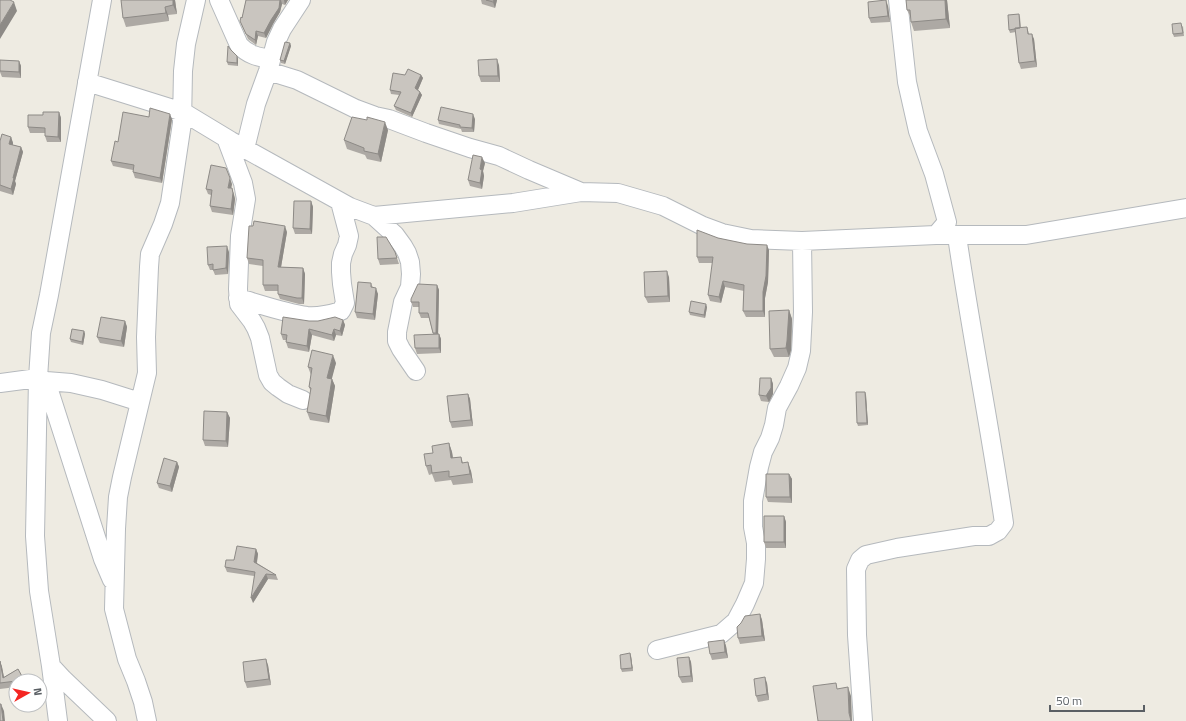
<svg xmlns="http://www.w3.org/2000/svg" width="1186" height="721" font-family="'Titillium Web',sans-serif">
  <rect width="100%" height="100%" fill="#eeebe2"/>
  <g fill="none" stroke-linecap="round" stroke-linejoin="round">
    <defs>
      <path id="minor" d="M219,0L239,45C248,55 258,57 271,59
        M898,0L907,82L918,131L934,174L947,222L936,235
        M268,71L297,80L356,109L375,116L389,119L426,133L470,148L499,156L529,170L581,192
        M87,82L183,112L231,141L350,207L374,216L513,203L581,192L618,193L663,206L703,226L722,233L751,239L802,241L936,235H1026L1186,208
        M226,138L243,183L246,199L240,236L238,289L239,304L252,321L256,328L260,338L268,375L272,382L278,387L288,394L303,400
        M245,149L256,104L268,71L276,42L282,29L301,0
        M374,216L395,235L403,246L407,253L410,262L411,274L410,287L403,302L397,332V341L401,349L416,371
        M238,298C260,304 284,313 307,316C318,317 331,314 341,311L345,303L342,284L341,272V263L343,254L347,245L349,236L340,202
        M46,381L103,559L112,580
        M0,383L38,378L46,381L71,383L102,390L140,402
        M657,650L721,634L736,621L745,604L754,583L756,559V543L753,527V501L759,467L763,452L770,438L774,425L777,408L789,386L797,368L801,351L803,312L802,241
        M51,666L63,679L107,721
        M58,721L51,666L39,591L35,536L38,378L41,333L49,295L102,0
        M147,721L143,702L136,681L127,659L114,609L116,529L118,497L122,477L147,373L146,337L149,267L150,254L163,224L170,203L182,123L183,71L186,44L196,0
        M863,721L857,635L856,569L860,560L866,555L897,548L974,536H989L998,531L1004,523C990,427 971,332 957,236"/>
    </defs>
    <!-- minor casing -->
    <use href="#minor" stroke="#b5b9bd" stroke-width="20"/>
    <!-- minor -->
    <use href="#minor" stroke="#fff" stroke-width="18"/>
  </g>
  <!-- wall -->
  <path fill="#ada9a4" d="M121,0H175L177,14L168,15L169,21L126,27L123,18Z
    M246,0H288L285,5L282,4L280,12L273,24L266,38L258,36L256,45L248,39L240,21L242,18Z
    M481,0H497L495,8L482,4Z
    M906,0H947L950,28L914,31L911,22V18L907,10Z
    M888,6L890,22L871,23L869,18Z
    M1019,14L1020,17L1021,28L1027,27L1029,34L1034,39L1037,67L1021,69L1019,63L1016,32L1010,33L1009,30Z
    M1183,26L1184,36L1174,37L1173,34Z
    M290,43L291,46L285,64L281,63L280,60Z
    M231,50L237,56L238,59V66L228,65L227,62Z
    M0,60L19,61L21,66V78L2,77L0,72Z
    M499,65L500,82H481L479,76Z
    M405,75H421L423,78L418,90L420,92L422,95L412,117L396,110L394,106L399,95L391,94L390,90Z
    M59,112L61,118V142H47L45,136V133H30L28,127L43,115Z
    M149,117L172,119L162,183L135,178L133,172V170L113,166L111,161L118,142Z
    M475,119L474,132H462L461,129L439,124L438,120Z
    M388,130L381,162L367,159L365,155L347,149L344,140Z
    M11,137L13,143V145L21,147L23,152L15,181L16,184L13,195L0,191V141Z
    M485,163L483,171L484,176L482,189L470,186L468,180Z
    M232,184L231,188L234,194L235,199L233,215L212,212L210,206L211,195L208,194L206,189Z
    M311,201L313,207L312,234H295L293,228Z
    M287,232L281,267L303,268L305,274L304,304H299L280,299L278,294V291H265L263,285V266L249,264L247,258Z
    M718,238L769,250L768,282L765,298V317H746L743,311L744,291L725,287L721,303L710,301L708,295L713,263H699L697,257Z
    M229,252L228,274L215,275L213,270H210L208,265Z
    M395,252L399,264L380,265L378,259Z
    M669,277L670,302L648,303L645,297Z
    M371,283L373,288L378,294L375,320L357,318L355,312Z
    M437,285L439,290L438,334H439L441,339V353L417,354L415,348L433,334L429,318H421L419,313V307H413L411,302Z
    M707,307L705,318L690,315L689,312Z
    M789,310L792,319L791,350L789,357H774L770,349Z
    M343,320L345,325L342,336L336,335L334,341L312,335L309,352L288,348L286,342V340H283L281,334L309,321H318Z
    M125,321L127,327L124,347L100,343L97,337Z
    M84,331L85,334L83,345L71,342L70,339Z
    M336,363L331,379H332L335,386L329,423L310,420L307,412L311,392L309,387L311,375L308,367Z
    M771,378L773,384V394L769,402L761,401L759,395Z
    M865,392L866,395L868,425L858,426L857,423Z
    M468,394L470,399L473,426L452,428L450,422Z
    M227,412L230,418L228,447L205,446L203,440Z
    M449,443L452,452L453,458L461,457L463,463L471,471L473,483L453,485L451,480L435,482L432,474L429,475L426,466L433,453Z
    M177,462L179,467L172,492L159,488L157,483Z
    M789,474L792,479V503L768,502L766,497Z
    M784,516L786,522V548H766L764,542Z
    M256,549L258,554L257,563L276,575L278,580L268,579L253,603L254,576L227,572L225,567L234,560Z
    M760,614L762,620L765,641L740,644L738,638Z
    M724,640L726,646L728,658L712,660L710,654Z
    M630,653L631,656L633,671L622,672L621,669Z
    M689,657L691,662L693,682L682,683L679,677Z
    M0,661L2,667L4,677L18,669L25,681H16V687L0,689Z
    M268,665L271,685L247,688L245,682Z
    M767,683L769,700L758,702L756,696Z"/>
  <!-- shaded-wall -->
  <path fill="#8d8a86" d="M173,0H175L177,14L173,5Z
    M280,0H281L282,4L280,12L273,24L266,38L264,33Z
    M284,0H288L285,5Z
    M494,0H497L495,8L493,2Z
    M886,0L888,6L890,22L888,16Z
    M945,0H947L950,28L946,19Z
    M14,2L17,11L0,39V25Z
    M165,7L168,15L169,21L166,13Z
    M256,31L258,36L256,45L255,40Z
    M1032,34L1034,39L1037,67L1035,61Z
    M290,43L291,46L285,64L284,61Z
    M237,56L238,59V66L237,63Z
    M497,59L499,65L500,82L498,76Z
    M19,61L21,66V78L19,72Z
    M421,75L423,78L417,92L415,88Z
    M420,92L422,95L412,117L411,113Z
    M59,112L61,118V142L58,137Z
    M170,114L172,119L162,183L160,178Z
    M473,114L475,119L474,132L472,128Z
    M385,122L388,130L381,162L378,154Z
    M11,137L13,143L12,149L9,144Z
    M21,147L23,152L15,181L16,184L13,195L11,189L13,178Z
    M482,157L485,163L483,171L484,176L482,189L480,183V169Z
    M230,178L232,184L230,193L228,188Z
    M232,188L235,199L233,215L231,209Z
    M311,201L313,207L312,234L310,229Z
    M285,226L287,232L280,273L278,267Z
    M767,245L769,250L768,282L765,298V317L763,311V292Z
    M227,246L229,252L228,274L226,268Z
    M303,268L305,274L304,304L302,298Z
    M667,271L669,277L670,302L668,296Z
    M723,281L725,287L721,303L719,297Z
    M437,285L439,290L438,338L436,333Z
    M376,288L378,294L375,320L373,314Z
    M706,304L707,307L705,318L704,315Z
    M789,310L792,319L791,350L789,357L786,348Z
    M343,320L345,325L342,336L340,331Z
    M125,321L127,327L124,347L121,341Z
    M309,329L312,335L309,352L307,346Z
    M334,329L336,335L334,341L332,335Z
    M84,331L85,334L83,345L82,342Z
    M439,334L441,339V353L439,348Z
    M333,355L336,363L330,386L327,378Z
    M771,378L773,384V394L769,402L766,396Z
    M332,379L335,386L329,423L326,416Z
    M865,392L866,395L868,425L867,423Z
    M468,394L470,399L473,426L471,420Z
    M227,412L230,418L228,447L226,441Z
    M449,443L452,452L454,466L451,458Z
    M177,462L179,467L172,492L170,486Z
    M468,462L471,471L473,483L470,474Z
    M789,474L792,479V503L790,497Z
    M784,516L786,522V548L784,542Z
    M256,549L258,554L256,567L254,562Z
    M266,574L268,579L253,603L251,598Z
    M760,614L762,620L765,641L762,636Z
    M724,640L726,646L728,658L725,652Z
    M630,653L631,656L633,671L632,668Z
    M689,657L691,662L693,682L691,676Z
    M266,659L268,665L271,685L269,679Z
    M0,661L2,667L5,683L3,678Z
    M765,677L767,683L769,700L767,694Z
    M848,687L851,696L852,721H851L849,713Z
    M1,704L4,711L5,721H3Z"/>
  <!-- building -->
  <path fill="#c9c5bf" stroke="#8d8a86" d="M0,0H10L14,2L0,25Z
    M121,0H173V5L165,7L166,13L123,18Z
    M246,0H280L279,8L271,20L264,33L256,31L255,40L246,34L240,21L241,17L242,18Z
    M486,0H494L493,2Z
    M886,0L888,16L869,18L868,2Z
    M906,0H945L946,19L911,22L910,10H907Z
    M1019,14L1020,28L1009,30L1008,15Z
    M1181,23L1183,33L1173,34L1172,24Z
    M1027,27L1028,34H1032L1035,61L1019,63L1015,28Z
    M285,42L290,43L284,61L280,60Z
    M228,46L231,50L237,56V63L227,62Z
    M497,59L498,76H479L478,60Z
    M0,60L19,61V72L0,71Z
    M408,69L421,75L415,88L420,92L411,113L394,106L401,92L390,90L393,73L405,75Z
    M441,107L473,114L472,128L460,127V125L438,120Z
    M150,108L170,114L160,178L133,172L134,165L111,161L115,141L118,142L123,112L149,117Z
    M43,112H59L58,137L45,136V128L28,127V115H43Z
    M352,117L367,120V117L385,122L378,154L364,151V148L344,140Z
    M2,134L11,137L9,144L21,147L13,178H14L11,189L0,185V141Z
    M473,155L482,157L480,169L482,170L480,183L468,180Z
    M211,165L226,168L230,178L228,188H232L233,193L231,209L210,206L212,190L206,189Z
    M294,201H311L310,229L293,228Z
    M254,221L285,226L278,267L303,268L302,298H297L278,294V285H263V260L247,258L249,226H253Z
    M697,230L718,238L747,244L767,245L766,276L763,292V311H743L744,285L723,281L719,297L708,295L713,257H697Z
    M377,237H386L395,252L397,258L378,259Z
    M227,246L226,268L213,270V264L208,265L207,247Z
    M667,271L668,296L645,297L644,272Z
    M358,282L371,283V287L376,288L373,314L355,312Z
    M418,284L437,285L436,333H433L428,313H419V302H411V299Z
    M691,301L706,304L704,315L689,312Z
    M789,310L787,341L786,348L770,349L769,311Z
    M101,317L125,321L121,341L97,337Z
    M283,317L309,321H318L335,317L343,320L340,331L334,329L332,335L309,329L307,346L286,342L287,335L281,334Z
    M72,329L84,331L82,342L70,339Z
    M439,334V348H415L414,335Z
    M312,350L333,355L327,378L332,379L326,416L307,412L311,388L309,387L312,368L308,367Z
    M760,378H771V388L766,396L759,395Z
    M856,392H865L867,423H857Z
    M468,394L471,420L450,422L447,396Z
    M204,411L227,412L226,441L203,440Z
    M449,443L451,458L461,457L462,463L468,462L470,474L449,477V471L432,473L431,465L426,466L424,454L433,453L432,446Z
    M164,458L177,462L170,486L157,483Z
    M766,474H789L790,497H766Z
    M764,516H784V542H764Z
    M237,546L256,549L254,562L276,575L266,574L251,598L255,572L225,567L226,560H234Z
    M760,614L762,636L738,638L737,627L741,623L745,616Z
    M724,640L725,652L710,654L708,642Z
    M630,653L632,668L621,669L620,655Z
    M689,657L691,676L679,677L677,658Z
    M266,659L269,679L245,682L243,662Z
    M0,661L3,678L18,669L24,680L0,683Z
    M765,677L767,694L756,696L754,679Z
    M836,683L837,689L848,687L849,713L851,721H818L813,686Z
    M0,704H1L3,721H0Z"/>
  <!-- north arrow -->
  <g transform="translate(28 693) rotate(82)"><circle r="19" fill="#ffffff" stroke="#bdbfc1"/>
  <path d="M0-3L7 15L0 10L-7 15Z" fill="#f42622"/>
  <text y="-6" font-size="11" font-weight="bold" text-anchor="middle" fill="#5a5f64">N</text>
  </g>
  <!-- scale -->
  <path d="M1050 705v6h94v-6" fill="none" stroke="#5a5f64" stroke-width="2"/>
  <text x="1056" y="705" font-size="12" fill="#5a5f64" stroke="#ffffff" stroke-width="3" paint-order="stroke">50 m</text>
</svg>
